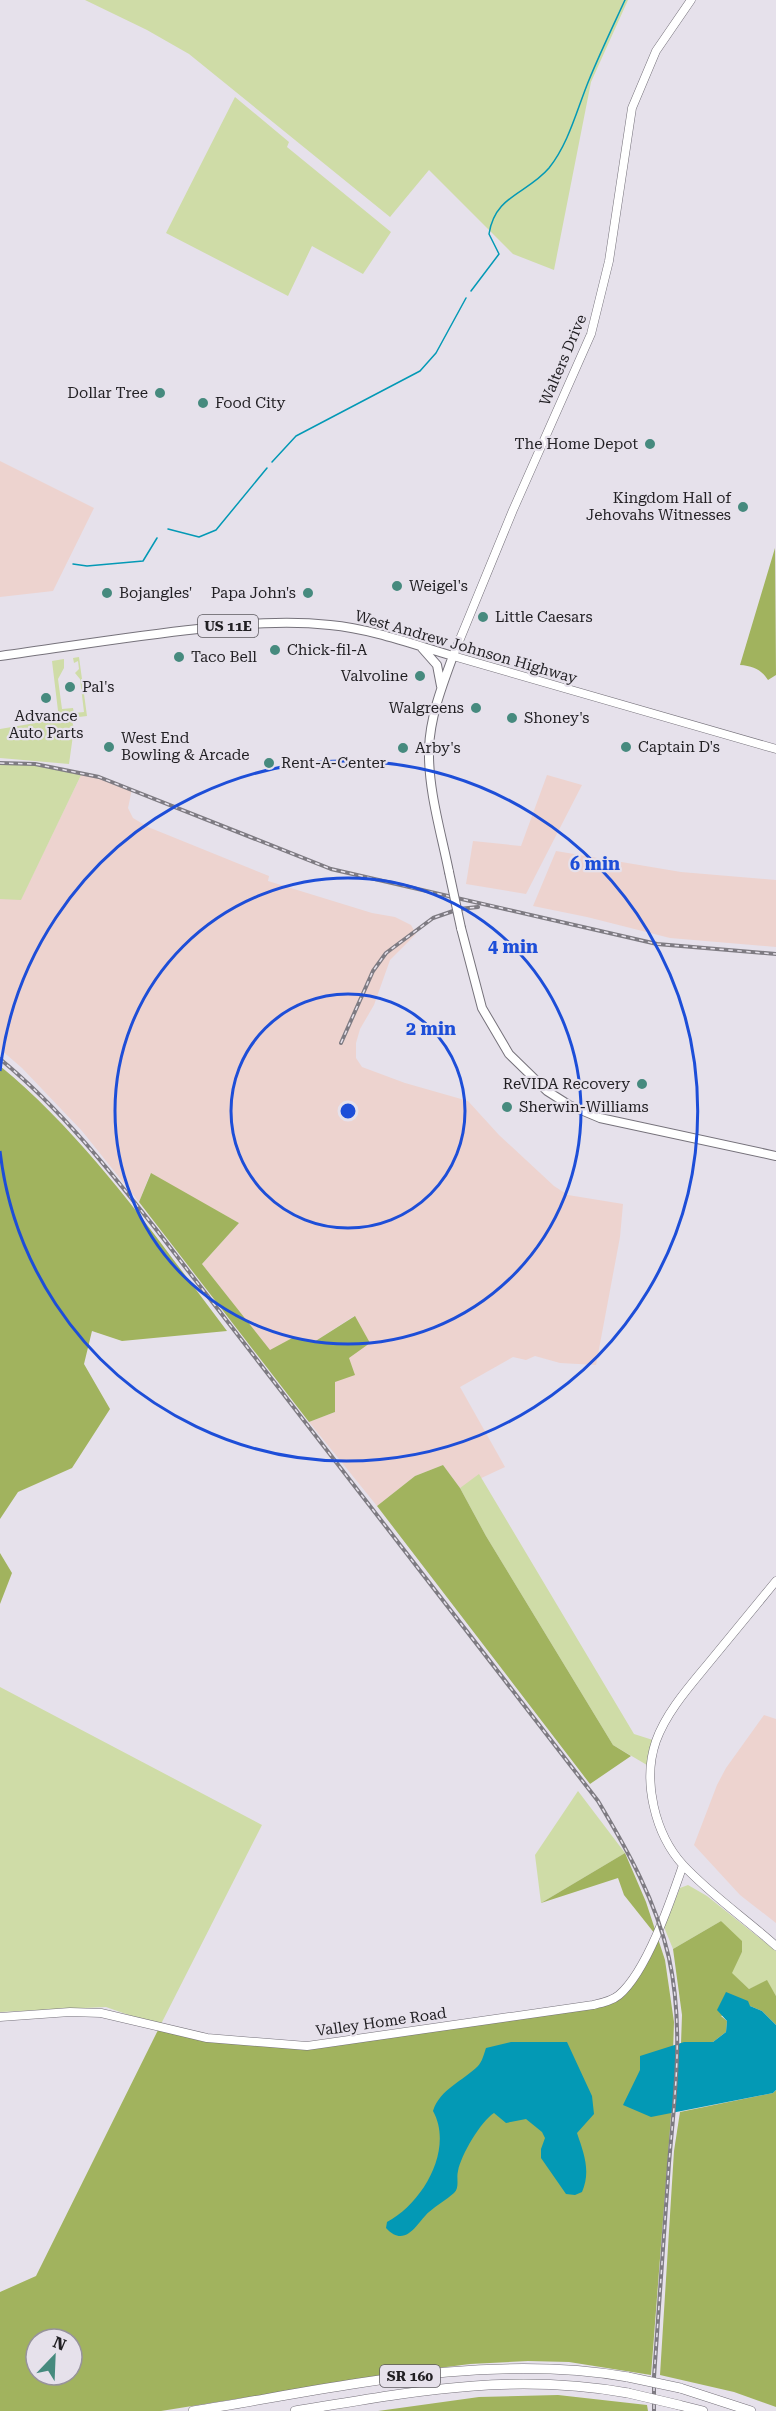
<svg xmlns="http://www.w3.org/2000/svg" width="776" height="2411" font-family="'Roboto Serif',serif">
  <rect width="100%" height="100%" fill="#e6e1eb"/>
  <!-- industrial -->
  <path fill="#edd3cf" d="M0,461L94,508L53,591L0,597Z
    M82,773L132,789L128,808L133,818L148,827L269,876L268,881L372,913L395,917L411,925L416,934L390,960L374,1005L360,1029L356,1043V1058L362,1067L405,1083L468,1101L499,1135L554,1186L568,1195L623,1204L620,1237L596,1365L560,1363L535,1356L526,1360L513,1357L460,1387L505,1467L460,1488L443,1465L415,1476L377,1506L309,1422L335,1412V1382L348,1358L354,1316L314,1342L294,1337L270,1351L202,1264L239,1223L150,1174L139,1202L82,1131L22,1068L0,1049V899H21Z
    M547,775L582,785L526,894L466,884L473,841L521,846Z
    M556,851L681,872L776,880V947L670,938L587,917L533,906Z
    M764,1715L776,1719V1923L740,1895L694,1845L717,1785L726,1768Z"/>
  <!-- green -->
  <path fill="#cfdca7" d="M85,0H628L591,82L554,270L513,254L429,170L390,217L189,54L147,30Z
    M235,97L289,142L287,147L391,232L363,274L312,246L288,296L166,233Z
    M79,657L87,716L71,718L74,728L69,764L0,758V729L59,719L52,661L64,659V668L58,679L62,709L73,708L74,713L84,712L80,679L75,673L79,669L78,661L74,663L73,658Z
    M0,763L35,764L82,773L21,900L0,899Z
    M479,1474L634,1734L656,1741L652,1768L613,1745L486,1536L460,1488Z
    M0,1687L262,1825L160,2026L106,2007L0,2012Z
    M578,1791L625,1853L541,1903L535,1855Z
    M688,1885L707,1896L776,1951V1996L767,1981L749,1989L731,1973L742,1952L721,1921L673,1949L664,1927L680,1888Z"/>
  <!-- forest -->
  <path fill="#a1b35e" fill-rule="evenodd" d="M775,548L776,675L768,680C761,669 753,666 740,665Z
    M0,1066C90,1140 157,1239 227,1331L122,1341L92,1331L84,1364L110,1409L72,1468L18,1492L0,1519Z
    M151,1173L239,1223L202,1264L270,1350L294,1337L314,1342L355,1316L370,1343L349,1358L355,1375L335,1382V1412L309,1422L139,1202Z
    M443,1465L460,1488L486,1536L613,1745L631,1756L590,1784L377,1506L415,1476Z
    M0,1553L12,1573L0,1604Z
    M625,1853L646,1902L665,1960L674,2022L671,2116L651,2375L569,2362L528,2361L470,2364L399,2373L161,2411H0V2292L36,2276L160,2026L179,2032L307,2046L608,2001L627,1987L655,1934L624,1895L618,1878L541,1903ZM36,2339H72V2375H36Z
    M721,1921L742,1941V1952L732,1973L749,1989L767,1980L776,1996V2025L762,2011L750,2006L721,2016L727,2021L726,2032L713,2042L681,2044L682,2015L673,1949Z
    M776,2090V2407L734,2392L660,2375L674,2151L680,2112L773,2093Z
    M558,2395L647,2405L648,2411H378L479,2397Z"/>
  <!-- water -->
  <path fill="#0399b5" d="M726,1992L748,2001L750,2006L762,2011L776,2025V2090L773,2093L651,2117L623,2105L640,2070V2056L684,2042H713L726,2032L727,2021L717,2010Z
    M511,2042H567L592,2096L594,2114L577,2133C584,2154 591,2171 582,2192L575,2195L566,2194L541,2158V2149L545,2138L542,2132L526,2119L506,2123L494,2113C481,2121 461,2155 458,2171C456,2178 460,2187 454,2193C446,2200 437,2205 429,2212C418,2221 406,2250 386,2228L387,2222C423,2203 454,2149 433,2111C440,2089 463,2081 478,2066C482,2062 484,2054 486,2048Z"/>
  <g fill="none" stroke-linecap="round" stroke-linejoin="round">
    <!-- stream -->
    <path stroke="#0399b5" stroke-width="1.5" d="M471,291L499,254L489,234C495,195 527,194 549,168C569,143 577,109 589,80C600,53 613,26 625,0
      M272,462L296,436L420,371L436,353L466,298
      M168,529L199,537L216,530L267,468
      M73,564L87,566L143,561L157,538"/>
    <defs>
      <path id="secondary" d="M691,0L656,51L632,108L609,261L591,334L513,510L453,656L776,749
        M776,1581C753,1609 730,1637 707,1665C688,1688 666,1713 656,1741C642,1781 655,1834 683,1865C711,1895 746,1919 776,1946
        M0,2017L70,2012L101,2013L207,2038L307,2046L593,2005C602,2003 612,2001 619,1995C647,1971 671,1900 683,1865"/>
      <path id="primary" d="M422,648L437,665L441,686
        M0,656C66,647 132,636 198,629C243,624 285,620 330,625C372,629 412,644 453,656C442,686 430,717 429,749C428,790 441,832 449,872
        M461,928L482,1008L509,1054L547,1091L569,1105L600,1118L776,1156"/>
      <path id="highway" d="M680,2388L751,2411
        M679,2405L703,2411
        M193,2411C337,2388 483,2352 628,2377
        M295,2411C411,2392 509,2372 628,2393"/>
    </defs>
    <!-- secondary casing -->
    <use href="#secondary" stroke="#76727b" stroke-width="9"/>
    <!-- primary casing -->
    <use href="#primary" stroke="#76727b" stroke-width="10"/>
    <!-- highway casing -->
    <use href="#highway" stroke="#76727b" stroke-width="10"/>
    <!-- secondary -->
    <use href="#secondary" stroke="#fff" stroke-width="8"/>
    <!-- primary -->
    <use href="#primary" stroke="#fff" stroke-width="8"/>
    <!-- highway -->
    <use href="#highway" stroke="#fff" stroke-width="9"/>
    <defs>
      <path id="rail" d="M0,763L35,764L99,777L331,869L657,944L776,954
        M341,1043L373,971L386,953L433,918L459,909L478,907
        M0,1059C61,1109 110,1171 159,1233L598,1801C628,1851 656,1901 669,1958C684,2027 675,2094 669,2163C664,2234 659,2306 654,2377V2411"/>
    </defs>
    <!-- rail casing -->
    <use href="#rail" stroke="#7e7b82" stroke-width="4"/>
    <!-- rail -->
    <use href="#rail" stroke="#e6e1eb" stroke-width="1.5" stroke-dasharray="4.5" stroke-linecap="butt"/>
    <defs>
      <path id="primary-bridge" d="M449,872L461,928"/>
      <path id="highway-bridge" d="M628,2377L680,2388
        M628,2393L679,2405"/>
    </defs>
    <!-- primary-bridge casing -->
    <use href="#primary-bridge" stroke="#76727b" stroke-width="10" stroke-linecap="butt"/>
    <!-- highway-bridge casing -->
    <use href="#highway-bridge" stroke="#76727b" stroke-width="10" stroke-linecap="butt"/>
    <!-- primary-bridge -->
    <use href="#primary-bridge" stroke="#fff" stroke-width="8"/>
    <!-- highway-bridge -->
    <use href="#highway-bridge" stroke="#fff" stroke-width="9"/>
  </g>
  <!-- distance rings -->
  <g fill="none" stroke="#1d4ed8" stroke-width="3">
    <circle cx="348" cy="1111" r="117"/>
    <circle cx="348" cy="1111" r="233"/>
    <path d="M0 1071A350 350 0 1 1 0 1151"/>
  </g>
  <!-- markers -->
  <g fill="#468a7e" stroke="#e6e1eb" stroke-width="2">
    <circle cx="160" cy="393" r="6"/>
    <circle cx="203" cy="403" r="6"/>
    <circle cx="650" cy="444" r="6"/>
    <circle cx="743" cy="507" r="6"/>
    <circle cx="397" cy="586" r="6"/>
    <circle cx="107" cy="593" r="6"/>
    <circle cx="308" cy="593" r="6"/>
    <circle cx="483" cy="617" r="6"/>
    <circle cx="275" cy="650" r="6"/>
    <circle cx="179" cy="657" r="6"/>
    <circle cx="420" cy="676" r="6"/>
    <circle cx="70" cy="687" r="6"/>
    <circle cx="46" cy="698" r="6"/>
    <circle cx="476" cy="708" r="6"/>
    <circle cx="512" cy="718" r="6"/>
    <circle cx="109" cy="747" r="6"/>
    <circle cx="626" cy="747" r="6"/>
    <circle cx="403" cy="748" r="6"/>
    <circle cx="269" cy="763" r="6"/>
    <circle cx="642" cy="1084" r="6"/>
    <circle cx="507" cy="1107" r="6"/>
  </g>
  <g text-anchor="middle" stroke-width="4.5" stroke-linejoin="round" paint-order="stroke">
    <!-- shield labels -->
    <g fill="#e6e1eb" stroke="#5c595f" stroke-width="1.5">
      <rect x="198" y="615" width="60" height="22" rx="4.5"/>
      <rect x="380" y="2365" width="60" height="22" rx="4.5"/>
    </g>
    <g font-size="14" font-weight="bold" fill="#211f23">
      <text x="228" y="631">US 11E</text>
      <text x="410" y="2381">SR 160</text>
    </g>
    <!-- street labels -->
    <g font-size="15" fill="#211f23" stroke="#e6e1eb">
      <text transform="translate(563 360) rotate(-67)" y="5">Walters Drive</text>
      <text transform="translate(466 647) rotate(16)" y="5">West Andrew Johnson Highway</text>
      <text transform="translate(381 2022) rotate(-8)" y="5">Valley Home Road</text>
    </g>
    <!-- poi labels -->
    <g font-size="15" fill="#211f23" stroke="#e6e1eb" text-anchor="start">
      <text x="148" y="398" text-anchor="end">Dollar Tree</text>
      <text x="215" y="408">Food City</text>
      <text x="638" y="449" text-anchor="end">The Home Depot</text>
      <text x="731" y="503" text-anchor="end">Kingdom Hall of<tspan x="731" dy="17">Jehovahs Witnesses</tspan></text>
      <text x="409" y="591">Weigel's</text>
      <text x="119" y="598">Bojangles'</text>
      <text x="296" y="598" text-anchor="end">Papa John's</text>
      <text x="495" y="622">Little Caesars</text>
      <text x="287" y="655">Chick-fil-A</text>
      <text x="191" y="662">Taco Bell</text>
      <text x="408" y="681" text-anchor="end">Valvoline</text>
      <text x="82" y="692">Pal's</text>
      <text x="464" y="713" text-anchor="end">Walgreens</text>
      <text x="46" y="721" text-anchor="middle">Advance<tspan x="46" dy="17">Auto Parts</tspan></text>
      <text x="524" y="723">Shoney's</text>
      <text x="121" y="743">West End<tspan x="121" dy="17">Bowling &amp; Arcade</tspan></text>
      <text x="638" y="752">Captain D's</text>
      <text x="415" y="753">Arby's</text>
      <text x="281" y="768">Rent-A-Center</text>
      <text x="630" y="1089" text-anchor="end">ReVIDA Recovery</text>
      <text x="519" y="1112">Sherwin-Williams</text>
    </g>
  </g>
  <circle cx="348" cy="1111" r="9" fill="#1d4ed8" stroke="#e6e1eb" stroke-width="3"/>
  <g font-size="18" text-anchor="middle" font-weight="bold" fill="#1d4ed8" stroke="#e6e1eb" stroke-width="4.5" stroke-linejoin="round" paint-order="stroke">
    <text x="595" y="870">6 min</text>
    <text x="513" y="953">4 min</text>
    <text x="431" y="1035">2 min</text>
  </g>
  <!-- north arrow -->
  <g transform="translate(54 2357) rotate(23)"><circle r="28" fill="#e6e1eb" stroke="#97939b" stroke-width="1.5"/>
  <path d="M0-4.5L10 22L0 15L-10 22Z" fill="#468a7e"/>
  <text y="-9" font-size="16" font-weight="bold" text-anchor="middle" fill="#211f23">N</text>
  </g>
</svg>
